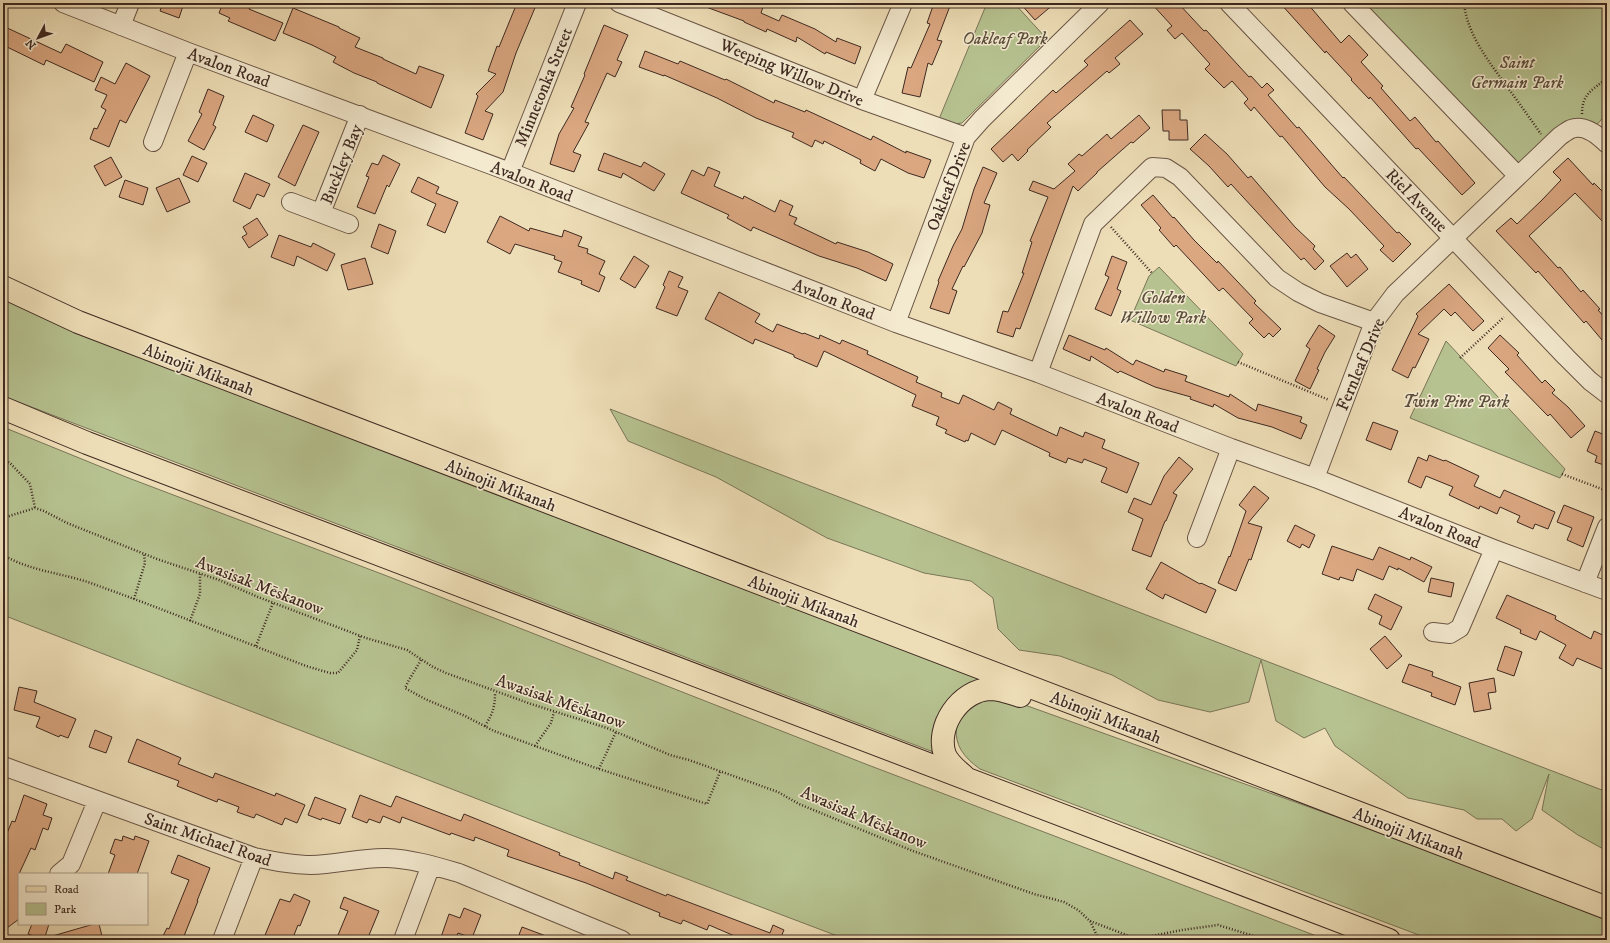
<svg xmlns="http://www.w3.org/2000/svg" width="1610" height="943" font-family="'IM FELL DW Pica',serif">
  <rect width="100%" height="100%" fill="#eedeb7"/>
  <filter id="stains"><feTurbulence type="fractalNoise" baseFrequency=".005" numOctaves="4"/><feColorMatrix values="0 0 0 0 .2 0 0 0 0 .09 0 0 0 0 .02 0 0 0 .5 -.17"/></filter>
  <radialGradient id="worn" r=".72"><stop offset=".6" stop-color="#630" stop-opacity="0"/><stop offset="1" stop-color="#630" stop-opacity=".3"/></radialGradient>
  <!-- green -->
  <path fill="#b6c290" stroke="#7a7658" d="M987,3H1014L1047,39L962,123L953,124L939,119Z
    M1354,3H1607V113L1595,127L1574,121L1518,167Z
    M1159,267L1243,354L1236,366L1130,320L1149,276Z
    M3,295L986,677L936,753L60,418L3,396Z
    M1446,341L1565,469L1560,478L1410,418Z
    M610,409L1607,792V851L1578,835L1542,810L1549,774L1532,819L1516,831L1502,819H1477L1464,810L1408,798L1335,746L1325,728L1304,738L1276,721L1261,660L1249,702L1210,712L1158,700L1112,675L1060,656L1019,650L998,629L993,598L971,581L924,573L827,538L716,477L628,441Z
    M3,427L126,477L387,576L863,763L1327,940H848L529,819L3,615Z
    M997,695L1529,886L1607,916V940H1432L980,769C973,764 966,758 961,750C945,721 972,701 997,695Z"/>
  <!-- building -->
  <path fill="#daa781" stroke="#3e2921" d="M163,3H184L179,18L160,11Z
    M223,3H252L249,9L283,23L275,41L228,21L230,18L219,13Z
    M517,3H537L516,53L503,92L485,111L493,114L483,140L465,133L478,96L476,94L496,74L488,71L497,46L499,47Z
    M698,3H754L763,7L761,13L779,21L782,15L815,29L836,42L837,38L861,47L855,64L826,52L825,54L797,37L796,42L767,29L766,32L744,22V21L698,4Z
    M934,3H942L950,6L937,40L942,41L932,65L928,63L920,97L902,93L908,67L911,68L930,24L927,23Z
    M1020,3H1055L1035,20Z
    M1151,3H1178L1204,31L1206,30L1249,77L1251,76L1262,88L1267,83L1274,90L1268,95L1297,128L1299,127L1343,178L1344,177L1397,233L1399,232L1411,244L1393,262L1380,250L1384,246L1349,209L1325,187L1282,136L1280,137L1254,107L1251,111L1244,103L1248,99L1232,81L1224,88L1205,69L1210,64L1182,33L1175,39L1167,30L1172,26Z
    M1280,3H1307L1341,43L1349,35L1368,55L1361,62L1383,86L1381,88L1410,121L1415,117L1436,142L1438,141L1475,183L1462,195L1418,148L1416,149L1370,97L1369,99L1351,80L1352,79L1326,51L1325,53Z
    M293,8L339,27V28L360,38L355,47L383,58V59L416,74L419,66L444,75L431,108L377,83V82L354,73L333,62L336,57L312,45L283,33Z
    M1130,20L1143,34L1115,58L1120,64L1109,73L1107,71L1047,123L1051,127L1027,150L1028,151L1018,161L1012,154L1003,162L991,149L1053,90L1056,93L1088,65L1084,61Z
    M604,25L628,35L617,60L622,62L615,77L607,73L585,122L589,123L573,152L581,155L574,172L550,164L559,134L574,108L571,107L585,75L584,74Z
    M3,26L61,53L66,44L103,62L94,82L46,60L44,65L3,45Z
    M645,51L678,64L680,61L725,80L726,79L774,103L775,100L805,112L806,110L871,140L873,136L906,153V151L931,160L924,178L908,173L881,159L875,171L860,163L861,160L824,141L823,144L815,140L812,147L792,137L794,133L756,118L717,98L664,75V76L639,67Z
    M126,63L150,76L126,123L120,120L109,147L90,139L94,128L97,129L106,110L101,107L107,95L95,90L101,77L115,84Z
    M208,89L224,96L213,125L216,127L204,150L188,141L202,114L199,112Z
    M1162,110H1180V120H1187L1188,140H1169V131H1163Z
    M253,115L274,125L267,142L245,132Z
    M1139,115L1150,128L1133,143L1131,142L1097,172V173L1078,191L1073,186L1020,329L1016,328L1013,337L997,332L1003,311L1008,312L1024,273H1022L1032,242L1030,241L1048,197L1029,190L1033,181L1054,189L1075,171L1068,164L1079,154L1082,156L1107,134L1111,139Z
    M303,125L319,132L295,186L278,177Z
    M1205,134L1227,154L1248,178L1251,176L1295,227L1315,246L1313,249L1324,261L1315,270L1304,258L1301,260L1231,184L1228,187L1209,166L1190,149Z
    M604,153L641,167L644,162L665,174L654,191L623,173L621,178L598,170Z
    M383,155L400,164L389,187L387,185L375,214L357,207L369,177L366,176L372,163L378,165Z
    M192,156L207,163L198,182L183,175Z
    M111,157L122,177L105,186L94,166Z
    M1568,158L1593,185L1594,183L1607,196V226L1575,193L1529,236L1558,268L1560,267L1581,292L1583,290L1600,309L1598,310L1607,320V346L1586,321L1584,323L1538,271L1536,273L1496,231L1511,218L1517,224L1542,200L1561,180L1553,172Z
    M708,167L720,172L714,186L743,199L744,196L775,212L780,200L793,206L789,215L797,218L794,224L836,244L837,242L868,252L893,264L886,281L857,268L819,256L753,227L751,231L727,218L729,215L681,193L692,170L704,176Z
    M983,167L997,173L984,203L990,205L982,233L964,267L963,266L952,289L957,291L949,314L930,308L939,282L938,281L953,246L962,229L974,189Z
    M245,173L270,184L264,197L257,194L250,209L233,201Z
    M418,177L439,187L436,193L458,202L445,233L427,225L436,204L411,192Z
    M179,178L190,202L167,212L156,188Z
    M125,180L148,188L143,205L119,197Z
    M1153,195L1173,218L1174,217L1194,240L1217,263L1218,261L1256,301L1254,303L1281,329L1273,337L1269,333L1264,338L1249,323L1253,319L1223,288L1219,291L1176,245L1174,247L1159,230L1161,228L1141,205Z
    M500,216L529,231L530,228L562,237L564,230L582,237L578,246L588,249L587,253L605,261L599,274L605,277L599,292L581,284L582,281L558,272L562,262L554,259L555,256L515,244L510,254L487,242Z
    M257,218L268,235L249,248L242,237L247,234L243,227Z
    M379,224L396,231L388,254L371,247Z
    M279,235L311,247L313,243L335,254L327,271L297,256L294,266L271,257Z
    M1347,253L1351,258L1356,254L1368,269L1347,287L1330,266Z
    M634,256L649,266L635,288L620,279Z
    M1112,256L1127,262L1117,289L1121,291L1111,316L1095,309L1109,277L1105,275Z
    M365,258L373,284L348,290L341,265Z
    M669,271L683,277L678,287L688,291L677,316L656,308L665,287L663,285Z
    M1449,284L1484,321L1473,331L1455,312L1451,316L1444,309L1418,334L1429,339L1415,368L1413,367L1408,378L1392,370L1418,316L1416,314Z
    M719,292L760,314L755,322L773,332L777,324L803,334L804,333L819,339L820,335L840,344L842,340L868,351L867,354L918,377L916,382L942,393L941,397L959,404L963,395L994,410L998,402L1012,409L1010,414L1057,436L1060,427L1083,437L1085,432L1105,440L1102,448L1139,463L1127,493L1101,482L1107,468L1084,459L1082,463L1068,458L1066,463L1049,456L1050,453L1002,430L995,445L971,433L968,441L966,440L965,442L945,433L947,430L936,425L939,417L912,406L916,395L824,351L817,367L794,357V355L755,339L753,344L705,319Z
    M1319,325L1335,336L1325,352L1317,369L1319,370L1310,389L1295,381L1310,349L1306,346Z
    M1069,335L1105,350L1106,348L1133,365L1136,360L1164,372L1165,369L1187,376L1185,381L1229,397L1230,394L1256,411L1258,404L1302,417L1300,422L1307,425L1301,439L1272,427L1238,418L1214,404L1213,407L1190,399L1191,397L1155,387L1120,371L1118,373L1091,356L1090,361L1063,349Z
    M1500,335L1519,353L1517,355L1542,383L1545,380L1555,390L1552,393L1568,407L1585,426L1571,438L1550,414L1548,416L1505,372L1509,369L1488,348Z
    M1373,422L1398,431L1391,450L1366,440Z
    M1595,431L1605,435L1607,433V466L1595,462L1597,456L1587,451Z
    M1429,455L1444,461L1445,460L1479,476L1474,486L1500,498L1504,490L1555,512L1548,529L1535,524L1533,529L1517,522L1520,516L1500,507L1497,514L1480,506L1479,509L1449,495L1453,487L1426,476L1421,488L1408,482L1418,457L1427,461Z
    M1179,457L1193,469L1173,493L1177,495L1166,521H1165L1151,557L1132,550L1143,519L1128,512L1134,498L1151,505L1164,476Z
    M1254,486L1269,498L1248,523L1262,527L1251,560L1249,559L1236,591L1218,583L1229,556L1230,557L1246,511L1239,505Z
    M1564,505L1594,517L1583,547L1567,540L1572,528L1557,522Z
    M1295,525L1315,535L1309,548L1302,544L1300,548L1287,541Z
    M1332,546L1373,560L1379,547L1410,560L1411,557L1432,567L1424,582L1398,568V570L1389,566L1383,580L1357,569L1353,581L1340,577L1339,580L1322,574Z
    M1161,562L1200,584L1201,583L1216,590L1206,613L1165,594L1163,599L1146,589Z
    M1431,578L1454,583L1451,597L1428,592Z
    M1375,594L1402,607L1391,630L1379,624L1382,616L1368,609Z
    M1507,595L1556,616L1555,619L1591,639L1594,631L1607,637V671L1577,658L1573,666L1559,658L1566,645L1540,631L1536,640L1520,633L1521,630L1496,618Z
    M1385,636L1402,656L1387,669L1370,649Z
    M1505,646L1522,652L1514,676L1497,670Z
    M1409,664L1433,672L1432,676L1461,687L1455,705L1431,696L1432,693L1402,682Z
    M1494,678L1496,692L1488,693L1491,709L1474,712L1469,683Z
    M19,687L37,691L34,702L76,719L68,738L60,735L59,737L36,727L40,717L14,710Z
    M95,730L112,737L106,753L89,747Z
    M137,739L181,758L178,764L213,778L215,773L275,796L276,793L305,805L297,823L285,818L282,825L256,814L254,818L237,812L239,807L218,799L217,802L177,786L179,781L128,762Z
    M24,795L47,804L43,815L52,818L48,830L43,828L35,850L31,848L19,874V919L3,931V843L12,821L15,822Z
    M360,795L391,807L396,796L461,821L464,814L560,853L559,855L580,863L579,865L613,879L615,872L628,877L626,880L666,896L667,894L770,933L773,925L784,930L781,937L786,940H744L709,925L707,930L683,920L681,924L659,916L660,913L586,883L507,856L509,850L475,837L474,841L451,833L450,835L402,817L400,823L383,816L380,823L369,819L367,823L352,817Z
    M315,797L346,809L340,824L322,818L321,820L308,815Z
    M123,836L134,840L135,836L149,841L137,874H108L115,855L110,853L115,839L122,841Z
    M178,855L210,868L197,901H198L184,936L194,940H161L167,928L169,929L189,880L171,873Z
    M294,894L310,901L300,926L298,925L292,940H263L280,899L290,902Z
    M344,897L379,911L367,940H336L348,911L340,908Z
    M464,908L481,915L472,938L458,933L455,940H440L449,914L460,918Z
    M32,924H49L44,940H32L34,936L28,934Z
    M94,924H99L103,940H49V937Z
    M522,927L554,939L553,940H517Z"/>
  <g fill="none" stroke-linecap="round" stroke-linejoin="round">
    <defs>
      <path id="minor" d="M63,3L188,52L510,172L896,323L1038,373L1231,448L1315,478L1494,549L1607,591
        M619,3L862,100L966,137
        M1229,3L1566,357L1590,381L1607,394
        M1352,3L1518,176
        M121,26L130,3
        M862,100L903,3
        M153,142L188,52
        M510,172L577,3
        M291,202L349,224
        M321,213L360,115
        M896,323L966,137L982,119L1100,3
        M1038,373L1093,224L1152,167L1166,168L1180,177L1277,278L1298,292L1320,303L1374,322
        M1315,478L1374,322L1395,294L1560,136C1563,134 1567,131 1571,129C1584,124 1598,135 1607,144
        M1197,538L1231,448
        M1585,583L1607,527
        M1433,632L1450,634L1460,628L1494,549
        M3,766L254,857C273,861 291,865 311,865C336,865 362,857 387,858C412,859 435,866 459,873L622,940
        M59,874L71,864L97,801
        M222,940L254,857
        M403,940L431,865"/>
      <path id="major" d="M3,287L78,322L1607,908
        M3,408L87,443L1389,940
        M964,776C957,770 949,764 945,755C935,727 960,690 990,689C1001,689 1010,693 1020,696"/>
    </defs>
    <!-- minor casing -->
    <use href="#minor" stroke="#6a5646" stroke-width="20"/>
    <!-- major casing -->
    <use href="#major" stroke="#3e2921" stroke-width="24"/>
    <!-- path -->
    <path stroke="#3e2921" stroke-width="2.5" stroke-dasharray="1 2" stroke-linecap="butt" d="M1464,3C1467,34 1488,60 1505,84C1517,100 1529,117 1541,134
      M1582,114C1582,93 1593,90 1607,78
      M1111,227L1152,273
      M1460,358L1504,317
      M1238,362L1329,400
      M3,459L10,463L30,484L35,508
      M1562,474L1607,491
      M3,518L35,508L44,511L67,523L157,559L219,580L258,597L366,638L407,650L433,667L446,673L531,704L607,728L670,755L689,760L778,792L799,804L913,851L1034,894L1064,902L1078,910L1090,921L1099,940
      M3,555C32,572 65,573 96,585C166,610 236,639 306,666L330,673H338L357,650L360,636
      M134,599L145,563L144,554
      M190,621L200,594V574
      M256,646L273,603
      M421,660L409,680L405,688L425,699L465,716L494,731L593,767L707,804L720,772
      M485,726C493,713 495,707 495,692
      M535,746L551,723L554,712
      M599,769L616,732
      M1090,921L1137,939L1182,930L1218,925L1267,940"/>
    <!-- minor -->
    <use href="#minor" stroke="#f4ead0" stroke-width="18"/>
    <!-- major -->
    <use href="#major" stroke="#eedeb7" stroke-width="22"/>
  </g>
  <g text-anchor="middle" stroke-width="3" stroke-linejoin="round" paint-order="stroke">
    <!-- park labels -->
    <g font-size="17" font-style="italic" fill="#5c4f3d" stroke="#f4ead0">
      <text x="1005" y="44">Oakleaf Park</text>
      <text x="1517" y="68">Saint<tspan x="1517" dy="20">Germain Park</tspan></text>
      <text x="1163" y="303">Golden<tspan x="1163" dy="20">Willow Park</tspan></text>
      <text x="1456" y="407">Twin Pine Park</text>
    </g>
    <!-- street labels -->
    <g font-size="17" fill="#3e2921" stroke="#f4ead0">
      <text transform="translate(229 67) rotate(20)" y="6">Avalon Road</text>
      <text transform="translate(792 72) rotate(22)" y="6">Weeping Willow Drive</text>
      <text transform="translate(543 87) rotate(-68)" y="6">Minnetonka Street</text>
      <text transform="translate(341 164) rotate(-68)" y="6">Buckley Bay</text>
      <text transform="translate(532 181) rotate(21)" y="6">Avalon Road</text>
      <text transform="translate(948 186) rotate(-69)" y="6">Oakleaf Drive</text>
      <text transform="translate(1417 200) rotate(46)" y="6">Riel Avenue</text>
      <text transform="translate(834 299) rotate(21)" y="6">Avalon Road</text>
      <text transform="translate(1360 364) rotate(-67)" y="6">Fernleaf Drive</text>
      <text transform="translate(199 369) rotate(21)" y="6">Abinojii Mikanah</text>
      <text transform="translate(1138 412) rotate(21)" y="6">Avalon Road</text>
      <text transform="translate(501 485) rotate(21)" y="6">Abinojii Mikanah</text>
      <text transform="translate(1440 527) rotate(22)" y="6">Avalon Road</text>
      <text transform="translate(260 585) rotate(21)" y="6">Awasisak Mēskanow</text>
      <text transform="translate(804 601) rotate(21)" y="6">Abinojii Mikanah</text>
      <text transform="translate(561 701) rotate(19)" y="6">Awasisak Mēskanow</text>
      <text transform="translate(1106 717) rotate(21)" y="6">Abinojii Mikanah</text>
      <text transform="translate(864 817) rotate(23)" y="6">Awasisak Mēskanow</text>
      <text transform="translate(1409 833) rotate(21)" y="6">Abinojii Mikanah</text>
      <text transform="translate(208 839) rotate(19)" y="6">Saint Michael Road</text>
    </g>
  </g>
  <!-- margin -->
  <rect width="1610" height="943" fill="none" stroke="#eedeb7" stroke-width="16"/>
  <rect x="4" y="4" width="1602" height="935" fill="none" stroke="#3e2921" stroke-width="2"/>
  <rect x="8" y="8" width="1594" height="927" fill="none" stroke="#3e2921"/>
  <!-- legend -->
  <rect x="18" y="873" width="130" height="52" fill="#f4ead0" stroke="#ab9d8a"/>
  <rect x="26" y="886" width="20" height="6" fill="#eedeb7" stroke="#ab9d8a"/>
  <text x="54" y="893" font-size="12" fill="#3e2921">Road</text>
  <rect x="26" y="903" width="20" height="12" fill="#b6c290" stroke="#ab9d8a"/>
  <text x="54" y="913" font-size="12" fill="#3e2921">Park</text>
  <!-- north arrow -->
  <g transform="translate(38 38) rotate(229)" stroke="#f4ead0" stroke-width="3" paint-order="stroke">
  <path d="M0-3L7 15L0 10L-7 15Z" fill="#3e2921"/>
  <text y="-6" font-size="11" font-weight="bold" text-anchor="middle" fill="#3e2921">N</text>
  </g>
  <rect width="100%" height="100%" filter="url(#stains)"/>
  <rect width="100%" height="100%" fill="url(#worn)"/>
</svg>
